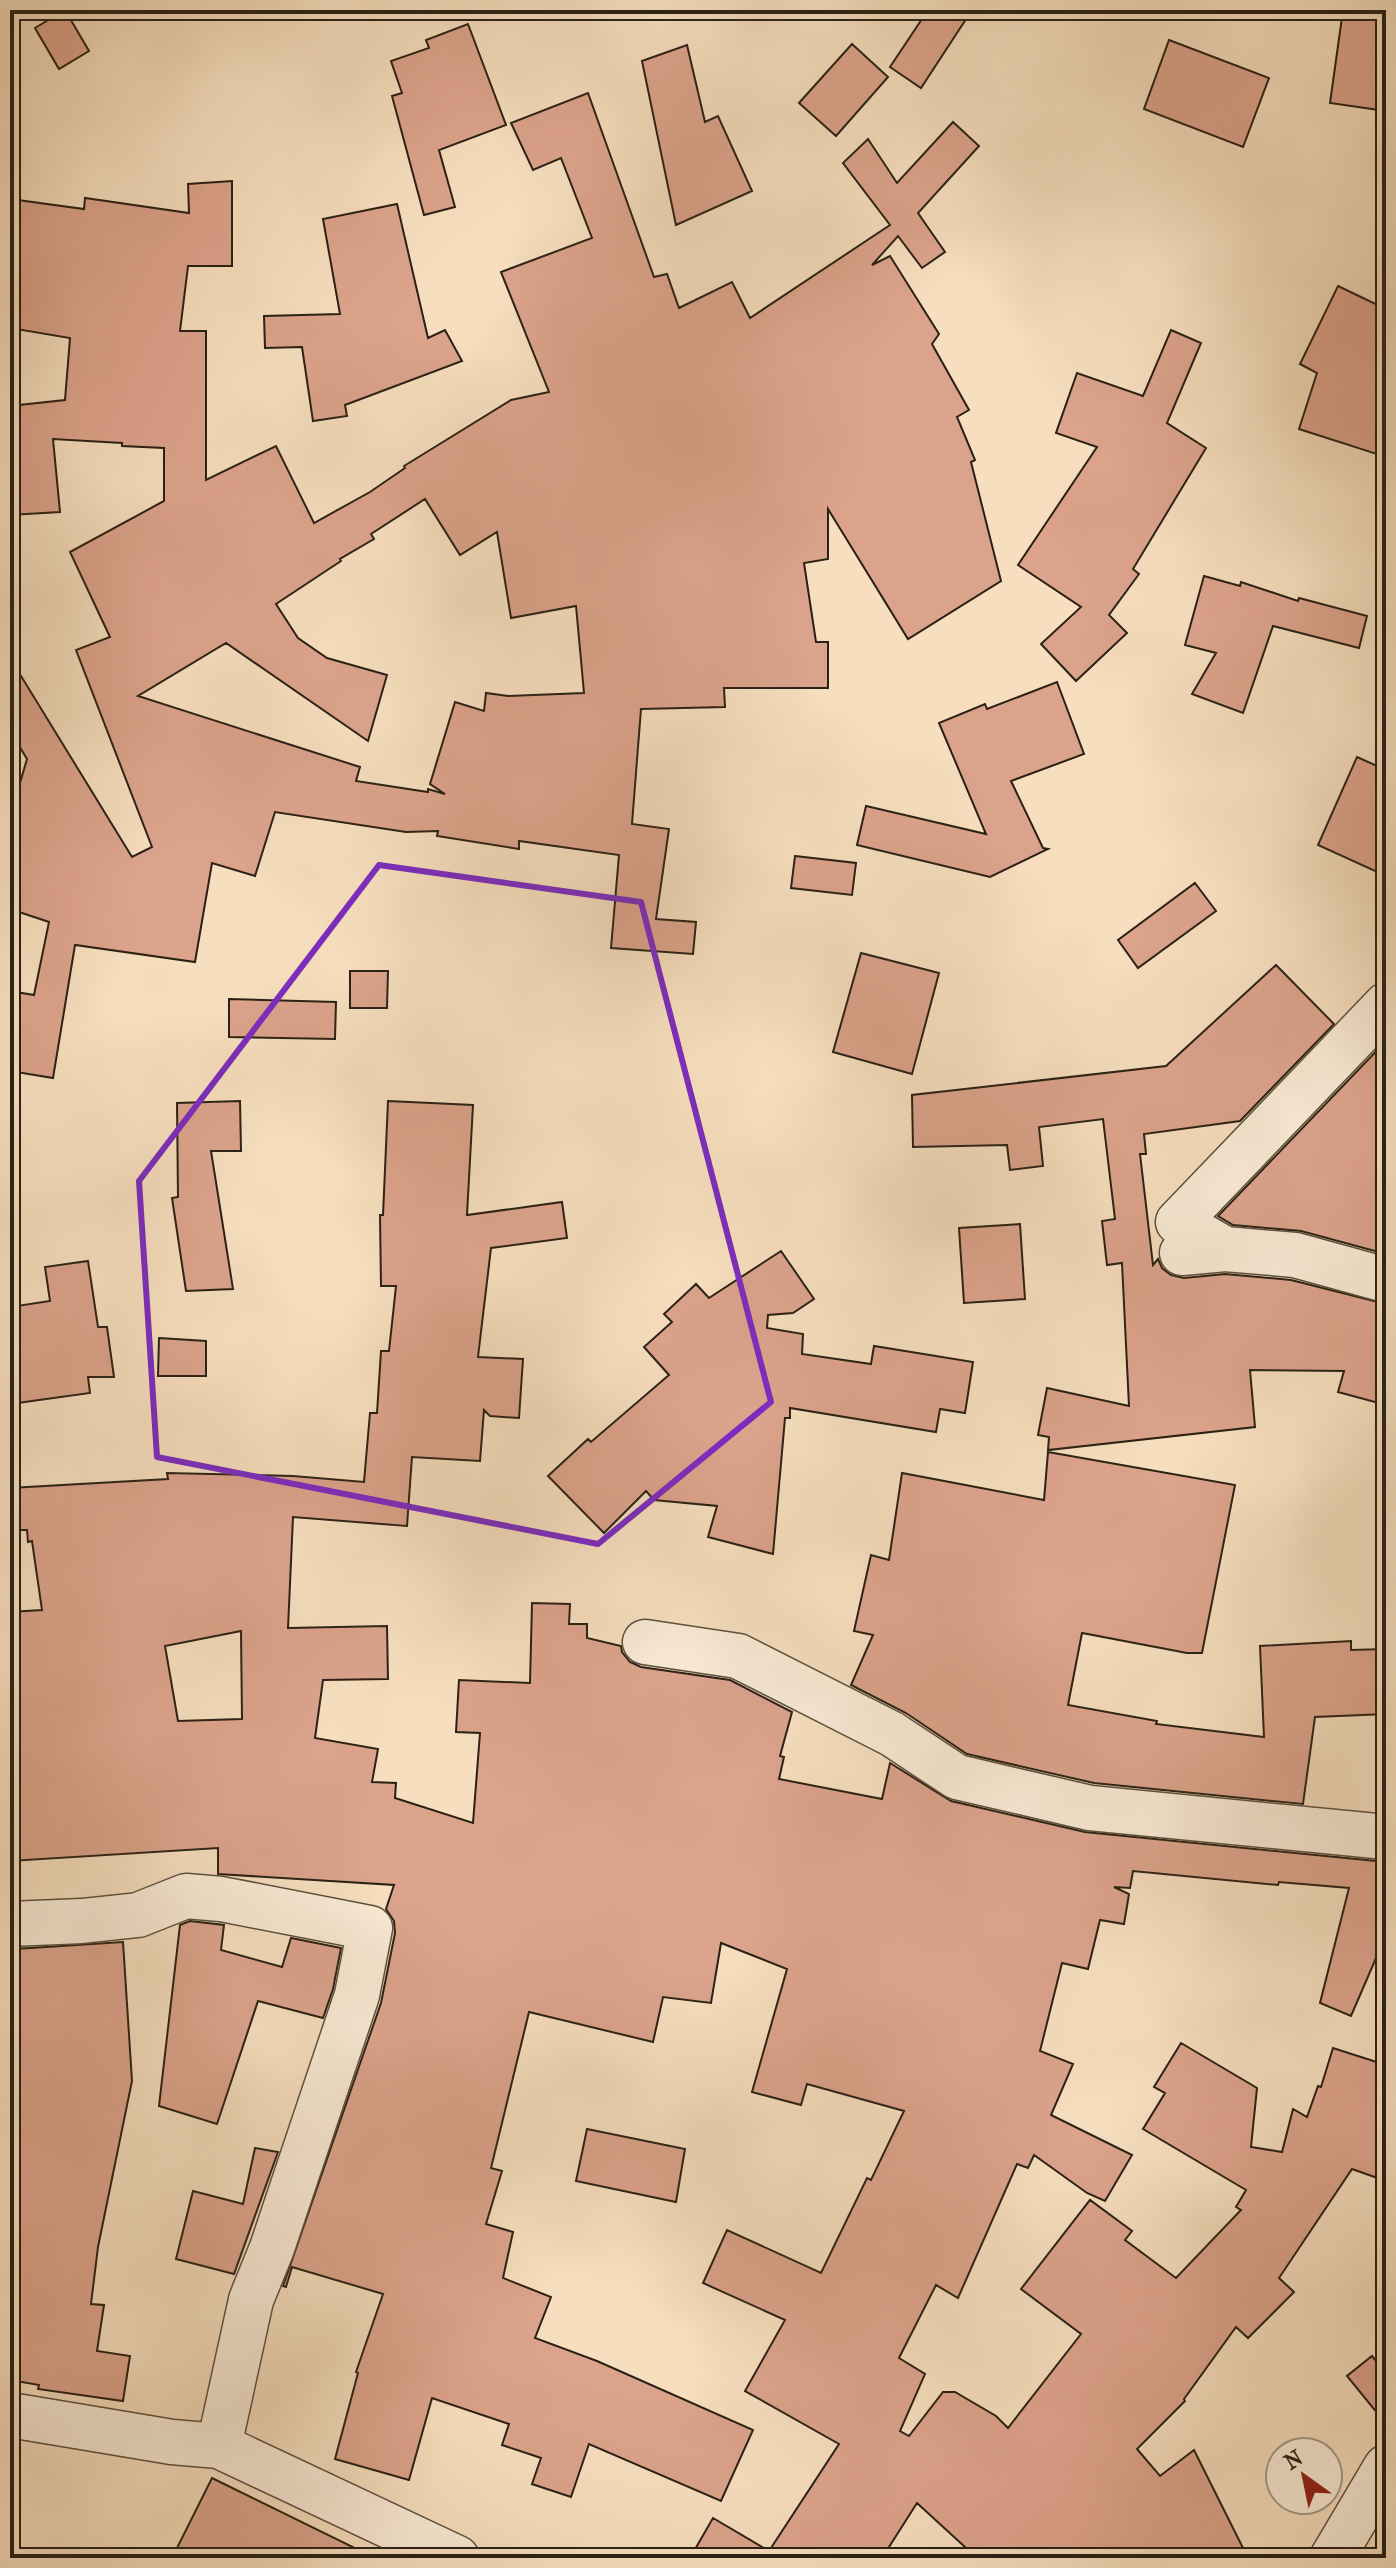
<svg xmlns="http://www.w3.org/2000/svg" width="1396" height="2568" font-family="'IM FELL French Canon',serif">
  <rect width="100%" height="100%" fill="#f6debe"/>
  <filter id="stains"><feTurbulence type="fractalNoise" baseFrequency=".0025" numOctaves="4"/><feColorMatrix values="0 0 0 0 .2 0 0 0 0 .09 0 0 0 0 .02 0 0 0 .5 -.17"/></filter>
  <radialGradient id="worn" r=".72"><stop offset=".6" stop-color="#630" stop-opacity="0"/><stop offset="1" stop-color="#630" stop-opacity=".3"/></radialGradient>
  <!-- building -->
  <path fill="#dca38c" stroke="#2a2115" stroke-width="2" fill-rule="evenodd" d="M65,10L89,51L59,69L35,28Z
    M928,10H972L921,88L890,67Z
    M1343,10H1386V111L1330,103Z
    M468,24L506,125L439,150L455,207L424,215L392,96L402,93L391,61L429,48L426,40Z
    M1169,40L1269,78L1243,147L1144,109Z
    M852,44L888,77L836,136L799,103Z
    M687,45L705,122L718,116L752,191L676,225L642,61Z
    M588,93L654,277L667,274L679,308L732,282L750,318L890,225L843,163L868,139L897,183L953,122L979,146L918,213L945,252L922,268L898,236L872,265L890,256L939,334L932,344L969,410L957,417L975,460L971,462L1001,581L908,639L828,509V559L804,563L816,642H828V688H724L725,707L641,709L632,824L669,829L656,919L696,922L693,954L611,948L619,855L519,841V849L437,836L438,831L406,832L275,812L255,876L212,863L195,962L75,945L53,1078L10,1071V991L34,995L49,922L10,909V817L27,759L10,731V658L132,857L152,847L76,650L110,637L70,552L164,501V448L122,446V443L53,439L60,512L10,515V406L65,400L70,338L10,328V199L84,209L85,198L189,213L188,184L232,181V266H188L180,331H206V480L276,446L314,523L370,492L405,468L404,466L511,400L549,392L501,272L592,238L561,158L533,170L511,123ZM425,499L460,555L497,532L511,618L576,606L584,693L508,696L486,693L484,711L455,702L430,784L445,794L428,789V792L356,781L360,767L138,696L226,643L368,741L387,675L327,658L298,638L276,604L341,561L340,559L374,539L371,534Z
    M397,204L428,338L445,330L462,361L345,405L347,416L313,421L302,347L265,348L264,316L340,314L323,219Z
    M1338,286L1386,309V457L1299,429L1317,373L1300,364Z
    M1171,330L1201,343L1167,423L1206,448L1133,569L1139,574L1109,615L1127,633L1076,681L1041,644L1081,607L1018,565L1097,447L1056,433L1077,373L1143,396Z
    M1204,576L1240,586L1241,582L1298,601L1299,598L1367,616L1359,648L1273,626L1243,713L1192,694L1216,653L1185,645Z
    M1057,682L1084,754L1011,781L1043,848L1048,849L990,877L857,845L866,806L986,834L939,723L985,704L987,709Z
    M1357,757L1386,770V876L1318,845Z
    M795,856L856,863L852,895L791,888Z
    M1195,883L1216,911L1138,968L1118,940Z
    M861,953L939,973L912,1074L833,1052Z
    M1276,965L1334,1024L1240,1121L1144,1134L1146,1154H1140L1153,1265L1158,1259L1162,1268L1171,1275L1184,1278L1225,1274L1291,1280L1386,1304V1405L1338,1392L1344,1371L1250,1370L1255,1427L1048,1450L1049,1437L1038,1435L1047,1388L1129,1406L1122,1263L1107,1265L1102,1221L1115,1219L1103,1119L1039,1127L1043,1166L1010,1170L1007,1145L913,1147L912,1095L1166,1066Z
    M350,971H388L387,1008H350Z
    M229,999L336,1002L335,1039L229,1037Z
    M1386,1041V1254L1301,1231L1233,1225L1218,1216Z
    M240,1101L241,1151H211L233,1289L186,1291L172,1198L178,1197L177,1103Z
    M388,1101L473,1105L467,1215L562,1202L567,1238L491,1248L478,1357L523,1359L519,1418L490,1416L484,1410L480,1461L412,1457L407,1526L293,1517L288,1628L387,1626L388,1679L323,1680L315,1738L378,1749L372,1782L396,1783L395,1798L473,1823L480,1733L456,1732L459,1680L530,1683L532,1603L570,1604L569,1624H587V1638L621,1646L622,1652L630,1662L641,1667L730,1680L792,1712L780,1756L784,1757L779,1779L882,1799L890,1763L951,1801L1085,1832L1386,1862V1935L1351,2016L1320,2003L1349,1888L1279,1882L1278,1885L1133,1871L1130,1888L1114,1887L1129,1894L1124,1924L1100,1920L1088,1969L1062,1963L1040,2051L1073,2064L1051,2115L1132,2155L1105,2201L1087,2193L1034,2155L1028,2168L1017,2164L958,2298L936,2285L899,2358L925,2374L900,2431L909,2436L943,2392H955L996,2416L1008,2428L1081,2334L1021,2289L1090,2200L1132,2231L1125,2240L1176,2278L1241,2210L1236,2207L1246,2190L1143,2129L1165,2093L1154,2087L1181,2043L1257,2088L1251,2147L1282,2152L1293,2109L1307,2117L1318,2086L1321,2087L1333,2048L1386,2065V2181L1352,2169L1279,2278L1294,2292L1248,2338L1236,2327L1184,2399L1185,2401L1137,2449L1160,2476L1194,2450L1248,2558H977L917,2503L882,2558H690L713,2518L769,2551L839,2444L745,2391L785,2320L703,2283L727,2230L821,2273L867,2178L871,2180L904,2111L807,2084L801,2105L752,2092L787,1969L721,1943L711,2003L663,1997L653,2042L529,2012L491,2168L502,2171L486,2224L513,2232L503,2278L551,2297L535,2338L597,2361L753,2430L721,2501L589,2444L571,2497L532,2484L541,2458L502,2445L509,2424L432,2398L409,2480L335,2459L358,2373L356,2372L383,2294L292,2267L286,2287L283,2286L381,2003L395,1933L394,1921L386,1909L394,1885L218,1874V1848L10,1861V1612L42,1610L32,1541L28,1542L27,1530H10V1488L168,1479L167,1473L293,1476L364,1482L370,1413H377L381,1351H389L396,1286H381L380,1215H383ZM241,1631L242,1719L178,1721L165,1646Z
    M1020,1224L1025,1299L964,1303L959,1228Z
    M781,1251L814,1299L793,1313L768,1315L767,1328L803,1334L802,1354L871,1364L874,1346L973,1362L965,1413L940,1409L936,1432L790,1408V1418H785L773,1554L708,1537L717,1506L654,1500L646,1491L604,1533L548,1476L588,1439L591,1442L669,1375L644,1347L672,1322L664,1314L696,1284L709,1298Z
    M88,1261L98,1327H107L114,1377H88L90,1393L10,1404V1307L50,1301L45,1267Z
    M159,1338L206,1341V1376H158Z
    M1048,1452L1235,1485L1202,1653H1187L1082,1633L1068,1705L1157,1721L1156,1724L1264,1737L1260,1646L1351,1641V1650L1386,1649V1714L1315,1717L1303,1804L1094,1783L967,1754L906,1713L851,1685L873,1635L854,1631L871,1555L889,1560L902,1473L1044,1500Z
    M190,1921L224,1925L221,1950L282,1967L291,1938L341,1948L333,1989L323,2018L258,2001L217,2124L159,2106L180,1925Z
    M123,1942L132,2081L98,2247L91,2304L104,2305L97,2351L130,2356L123,2401L38,2389L39,2385L10,2380V2008H18L15,1949Z
    M587,2129L685,2149L676,2202L576,2181Z
    M255,2148L278,2152L234,2274L176,2259L193,2191L243,2204Z
    M1372,2356L1386,2373V2424L1347,2376Z
    M212,2478L375,2558H172Z"/>
  <g fill="none" stroke-linecap="round" stroke-linejoin="round">
    <defs>
      <path id="minor" d="M1225,1249L1295,1255L1386,1280
        M1182,1253L1225,1249L1178,1222L1386,1005
        M645,1642L738,1656L892,1734L957,1777L1090,1808L1386,1837
        M10,1924L82,1921L138,1915L186,1896L221,1899L370,1928L357,1995L272,2248L251,2300L219,2446
        M10,2415L172,2442L219,2446L457,2558
        M1332,2558L1386,2467"/>
    </defs>
    <!-- minor casing -->
    <use href="#minor" stroke="#5d503f" stroke-width="47"/>
    <!-- minor -->
    <use href="#minor" stroke="#f9ead5" stroke-width="44"/>
  </g>
  <!-- marked area -->
  <path fill="none" stroke="#7b2cbf" stroke-width="6" stroke-linejoin="round" d="M379,865L641,902L771,1402L598,1544L157,1457L139,1181Z"/>
  <!-- margin -->
  <rect width="1396" height="2568" fill="none" stroke="#f6debe" stroke-width="40"/>
  <rect x="12" y="12" width="1372" height="2544" fill="none" stroke="#2a2115" stroke-width="4"/>
  <rect x="20" y="20" width="1356" height="2528" fill="none" stroke="#2a2115" stroke-width="2"/>
  <!-- north arrow -->
  <g transform="translate(1304 2476) rotate(327)"><circle r="38" fill="#f9ead5" stroke="#a69a88" stroke-width="2"/>
  <path d="M0-6L14 30L0 20L-14 30Z" fill="#8f2418"/>
  <text y="-12" font-size="22" font-weight="bold" text-anchor="middle" fill="#2a2115">N</text>
  </g>
  <rect width="100%" height="100%" filter="url(#stains)"/>
  <rect width="100%" height="100%" fill="url(#worn)"/>
</svg>
